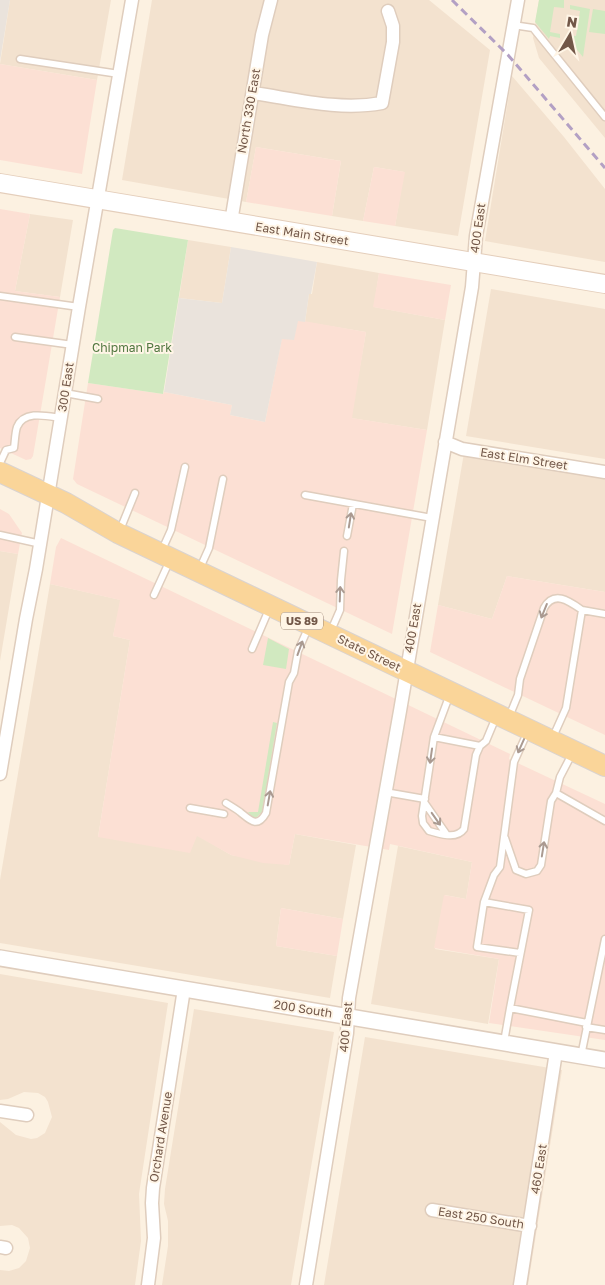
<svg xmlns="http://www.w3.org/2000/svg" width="605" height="1285" font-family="'Golos Text',sans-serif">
  <rect width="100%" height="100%" fill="#fcf1e1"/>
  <!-- residential -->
  <path fill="#f3e2cf" d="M10,0H111L97,80L0,64Z
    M152,0H429L490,50L458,236L395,226L404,172L374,167L363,221L332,216L341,161L256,147L246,202L122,180Z
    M539,0H605V138L539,58L533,38Z
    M512,76L564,137L605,189V262L485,241Z
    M30,214L73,220L60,297L15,291Z
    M188,240L231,247L222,303L179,298Z
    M317,262L379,273L374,307L445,320L427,430L351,418L366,332L305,322L309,294H312Z
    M491,289L605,309V459L466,436Z
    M464,453L605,476V592L507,576L492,619L438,605Z
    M0,551L18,554L0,661Z
    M50,584L121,600L113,636L130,640L98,837L197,835L231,855L289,865L295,834L356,845L343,919L281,908L276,946L337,956L330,998L0,943V880Z
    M398,846L472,862L466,899L445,895L435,949L499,959L488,1024L371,1004Z
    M0,974L168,1003L139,1194L141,1241L135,1285H0V1270L9,1271L19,1268L26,1261L30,1248L28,1238L19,1228L12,1225L0,1226V1122L16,1135L31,1139L37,1138L45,1133L52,1117L48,1102L45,1097L38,1093L24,1092L8,1099L0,1100Z
    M194,1009L334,1032L291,1285H162L168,1246V1221L164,1204L165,1189Z
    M365,1037L562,1070L528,1285H324Z"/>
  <!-- commercial -->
  <path fill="#fce0d4" d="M0,64L97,80L82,174L0,160Z
    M256,147L341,161L332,216L246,202Z
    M374,167L405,172L395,226L363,221Z
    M0,209L30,214L15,291L60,297L33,456L31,459L26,460L0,448Z
    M379,273L451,285L445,320L373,307Z
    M298,320L366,332L352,418L427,430L392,634L77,484L73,479L88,383L163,394L164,392L232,405L230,415L265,422L282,338Z
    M0,509L9,514L22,533L18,554L0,551Z
    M61,538L510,754L509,759L605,804V1040L489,1023L499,959L434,948L444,895L466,899L472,862L390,844L389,850L295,834L289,865L263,863L231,855L197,836L190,853L98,837L130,640L113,636L120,600L50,584L56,547Z
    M507,576L605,592V735L430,652L438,605L492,619Z
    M281,908L343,919L337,956L276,946Z"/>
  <!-- industrial -->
  <path fill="#eae3dc" d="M0,0H10L0,61Z
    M231,247L317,262L311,294H309L305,322L298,321L294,340L282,339L265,422L230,415L232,405L164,392L179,298L222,303Z"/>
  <!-- green -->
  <path fill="#d1e9c0" d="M539,0H564V8L554,7L550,32L560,34V38L550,36L549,39L535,22Z
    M570,5L590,9L583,57L568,39H565L566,35L576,36L580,11L570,9Z
    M593,9L605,11V34L589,32Z
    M115,228L188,240L163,394L88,383L113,230Z
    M268,638L289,649L286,669L263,665Z
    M273,722L277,723L262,812L256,818L252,817L248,812H258Z"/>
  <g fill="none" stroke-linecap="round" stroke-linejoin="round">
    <defs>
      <path id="service" d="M513,25L533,28L605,117
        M20,59L119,74
        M0,296L79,307
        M15,337L73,345
        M65,393L98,399
        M0,463L6,450L14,448C15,441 15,433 17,427C24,410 47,416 61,418
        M305,495L432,518
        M120,530L135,493
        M0,535L41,544
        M347,536L353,504
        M162,550L171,530L185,467
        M200,568L209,548L223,479
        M154,595L170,560
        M330,633L340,610L341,580L344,551
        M252,649L270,607
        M450,694L434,737L422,816L423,823L429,831C441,834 456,840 464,829L476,755L480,746L486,741L496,717
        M509,717L518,695L520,679L544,608C554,590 569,601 582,610
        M434,737L480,746
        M553,737L566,708L582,610L605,614
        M385,792L425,799
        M556,793L605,821
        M424,802L447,835
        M226,803C231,806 236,809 240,812C250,820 257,829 266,813L289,682L294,673L298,651L309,626
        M190,808L224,814
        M505,838L516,870L526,874L537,871L541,865L551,801L556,793L560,777L573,752
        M484,902L477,947L520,953
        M510,1008L529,910L484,902L494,875L500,867L514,762L528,731
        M586,1027L605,1030
        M504,1042L510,1008L587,1023
        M581,1056L605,939"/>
      <path id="minor" d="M253,93C295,99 339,111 382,103L393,42V26L388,11
        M231,222L262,35L271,0
        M445,442L462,449L605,472
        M0,774L26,619L36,569L79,307L132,0
        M0,1111L27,1115
        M432,1210L530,1226
        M0,1247L6,1248
        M148,1285L154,1238L152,1203L153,1188L184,989
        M306,1285L347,1033L349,998L400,711L472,287L476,236L518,0
        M520,1285L556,1052"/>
      <path id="tertiary" d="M0,958L605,1060"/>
      <path id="secondary" d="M0,183L605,284"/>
      <path id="primary" d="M0,472L66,503L118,533L605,766"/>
    </defs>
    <!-- service casing -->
    <use href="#service" stroke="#dfcdbd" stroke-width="9"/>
    <!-- minor casing -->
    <use href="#minor" stroke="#dfcdbd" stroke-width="15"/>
    <!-- tertiary casing -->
    <use href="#tertiary" stroke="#dfcdbd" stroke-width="18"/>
    <!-- secondary casing -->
    <use href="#secondary" stroke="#e4cebb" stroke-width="20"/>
    <!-- primary casing -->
    <use href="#primary" stroke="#dad3cf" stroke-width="22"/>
    <!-- service -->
    <use href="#service" stroke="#fff" stroke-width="6"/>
    <!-- minor -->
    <use href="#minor" stroke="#fff" stroke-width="12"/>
    <!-- tertiary -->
    <use href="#tertiary" stroke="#fff" stroke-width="15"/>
    <!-- secondary -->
    <use href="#secondary" stroke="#fff" stroke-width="18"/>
    <!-- primary -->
    <use href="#primary" stroke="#fad599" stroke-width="20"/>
    <!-- rail -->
    <path stroke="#b3a0c4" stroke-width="3" stroke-dasharray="8 5" stroke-linecap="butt" d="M452,0L508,55L605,168"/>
  </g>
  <!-- one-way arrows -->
  <defs><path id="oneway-shaft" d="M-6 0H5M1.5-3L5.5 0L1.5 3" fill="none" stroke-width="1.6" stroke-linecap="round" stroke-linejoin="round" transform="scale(1.25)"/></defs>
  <g stroke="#aa9a91">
    <use href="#oneway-shaft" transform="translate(350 520) rotate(-81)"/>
    <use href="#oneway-shaft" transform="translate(340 594) rotate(-88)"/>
    <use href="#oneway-shaft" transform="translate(544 611) rotate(112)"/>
    <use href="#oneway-shaft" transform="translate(300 648) rotate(-70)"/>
    <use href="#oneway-shaft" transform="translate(521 746) rotate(114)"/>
    <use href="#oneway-shaft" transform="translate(431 756) rotate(98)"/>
    <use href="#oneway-shaft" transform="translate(269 798) rotate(-80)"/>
    <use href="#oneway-shaft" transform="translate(436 819) rotate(55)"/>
    <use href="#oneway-shaft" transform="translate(543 849) rotate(-81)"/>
  </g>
  <g text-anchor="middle" stroke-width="4" stroke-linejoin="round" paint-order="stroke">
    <!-- shield labels -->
    <rect fill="#fff5e6" stroke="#9c8677" stroke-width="1" x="281" y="612.5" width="42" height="17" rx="4"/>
    <g font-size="11" font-weight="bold" fill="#725748">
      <text x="302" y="625">US 89</text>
    </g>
    <!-- street labels -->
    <g font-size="12" fill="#725748" stroke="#fff5e6">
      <text transform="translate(249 111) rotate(-80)" y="4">North 330 East</text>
      <text transform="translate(478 228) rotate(-82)" y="4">400 East</text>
      <text transform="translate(302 234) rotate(9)" y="4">East Main Street</text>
      <text transform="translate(66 387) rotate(-81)" y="4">300 East</text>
      <text transform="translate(524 459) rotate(9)" y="4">East Elm Street</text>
      <text transform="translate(413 628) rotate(-80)" y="4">400 East</text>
      <text transform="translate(369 653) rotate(26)" y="4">State Street</text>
      <text transform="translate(303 1009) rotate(9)" y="4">200 South</text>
      <text transform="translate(346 1027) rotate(-85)" y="4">400 East</text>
      <text transform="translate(161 1137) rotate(-81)" y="4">Orchard Avenue</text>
      <text transform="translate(539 1169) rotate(-81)" y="4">460 East</text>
      <text transform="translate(481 1218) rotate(9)" y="4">East 250 South</text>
    </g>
    <!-- park labels -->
    <g font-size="12" fill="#527841" stroke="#fff5e6">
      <text x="132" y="352">Chipman Park</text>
    </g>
  </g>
  <!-- north arrow -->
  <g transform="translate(570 35) rotate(9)" stroke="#fff5e6" stroke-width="4" paint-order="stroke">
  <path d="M0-4L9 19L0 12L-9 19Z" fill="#725748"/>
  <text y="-8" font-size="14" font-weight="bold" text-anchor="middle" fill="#725748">N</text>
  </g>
</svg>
